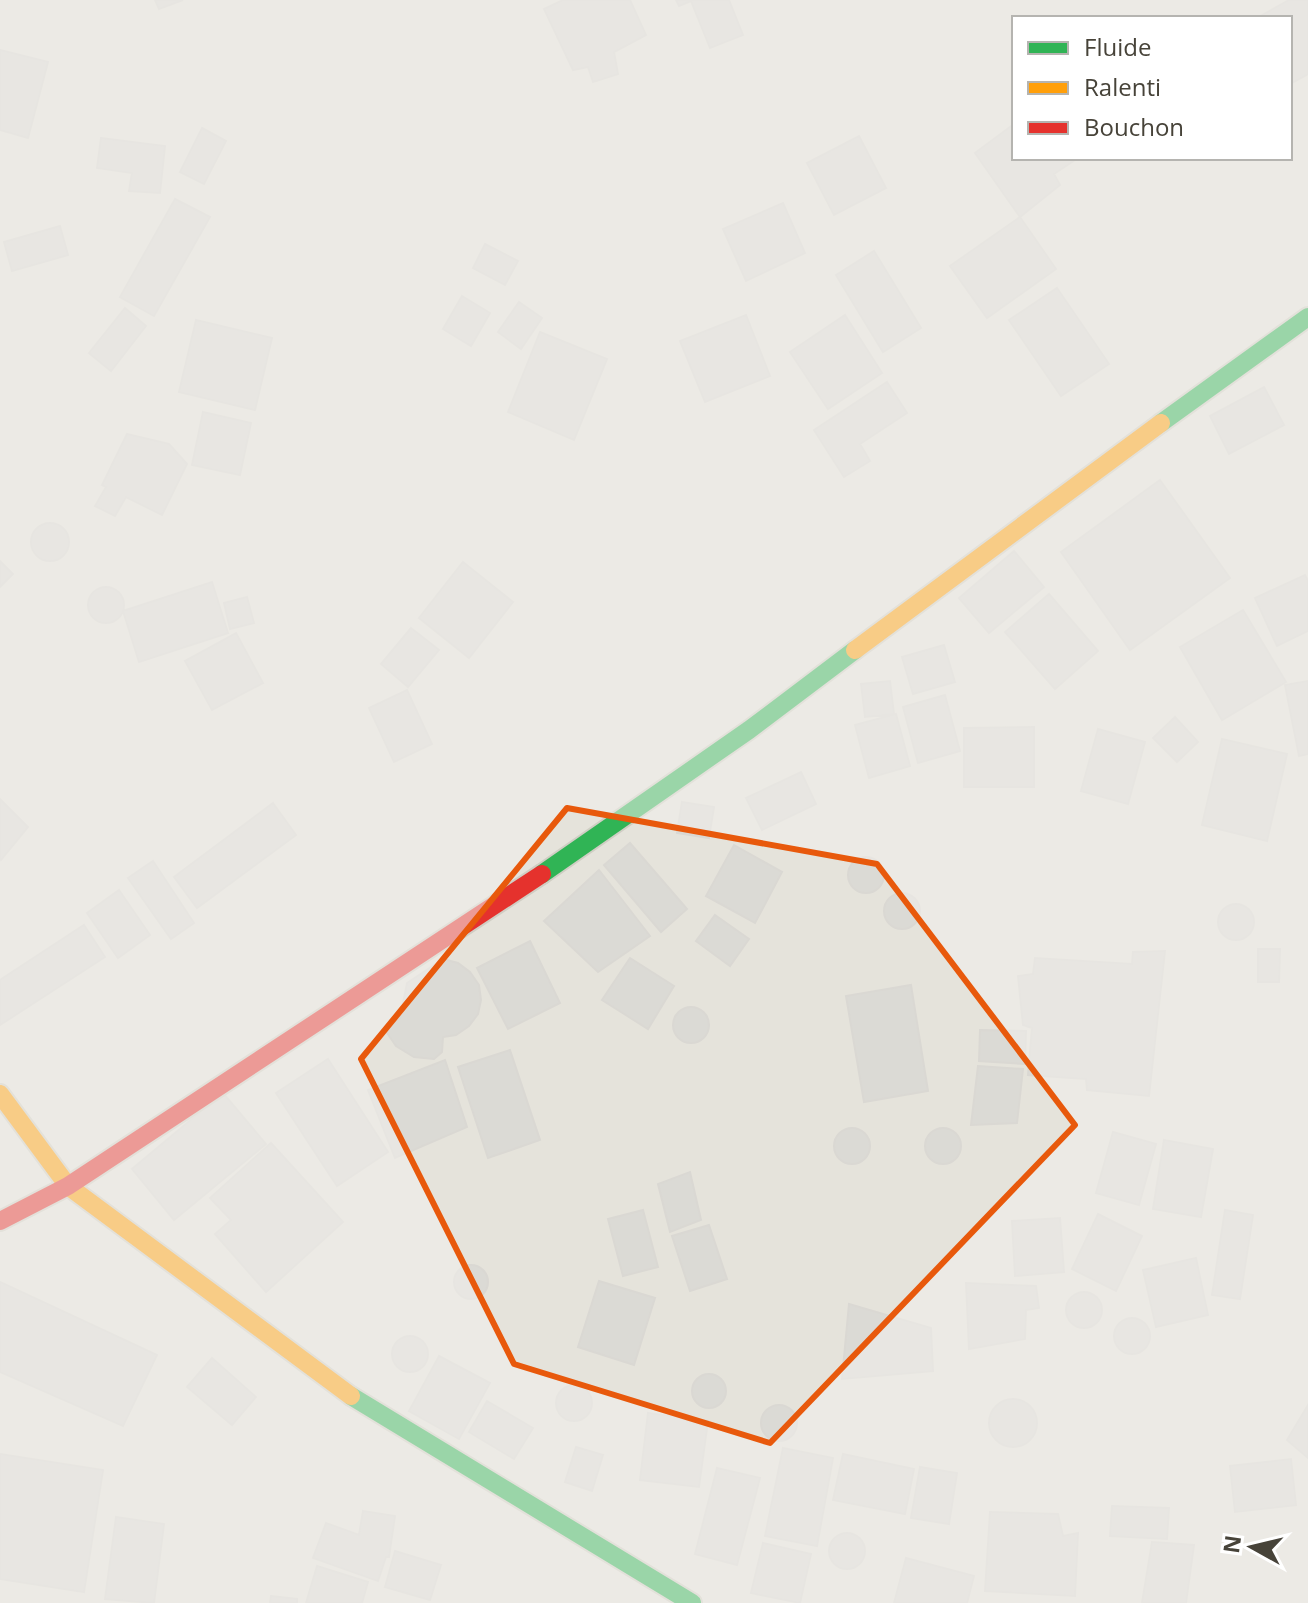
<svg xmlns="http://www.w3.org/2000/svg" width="1308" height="1603" font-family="'Open Sans',sans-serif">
  <rect width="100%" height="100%" fill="#f2f1ed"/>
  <!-- residential -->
  <path fill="#e5e3db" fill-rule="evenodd" d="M0,0H1308V1603H0ZM1014,18H1290V158H1014Z"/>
  <!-- building -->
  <path fill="#dbdad5" stroke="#dad8d3" stroke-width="2" d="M155,0H183L159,9Z
    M563,0H630L646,35L614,52L618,74L593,82L588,67L573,70L544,9Z
    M676,0H729L743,35L710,48L691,1L679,6Z
    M1289,0H1308V74L1290,84V18H1257Z
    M0,50L48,62L28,138L0,130Z
    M1014,124V158H1078L1054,174L1060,185L1020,217L975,153Z
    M202,128L226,141L204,184L180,172Z
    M859,136L886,188L834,215L807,163Z
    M101,138L165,146L160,193L129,191L132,173L97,168Z
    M175,199L210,217L154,316L120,297Z
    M783,203L805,253L746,281L723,229Z
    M1020,217L1056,269L987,318L950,266Z
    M60,226L68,255L12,271L4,242Z
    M485,244L518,261L505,285L473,268Z
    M874,251L921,328L883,352L836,275Z
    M1057,288L1109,364L1061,396L1009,320Z
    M462,296L490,313L471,346L443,329Z
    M519,302L542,318L521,349L498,332Z
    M125,308L146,326L111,371L89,353Z
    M746,315L770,376L705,402L680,341Z
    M845,315L882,373L828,409L790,352Z
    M196,320L272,338L255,410L179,392Z
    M540,332L607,359L574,440L508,412Z
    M887,382L907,413L860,444L870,461L844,477L814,430Z
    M1264,387L1284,425L1229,454L1210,416Z
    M203,412L251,423L240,475L192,465Z
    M127,434L169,444L187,464L162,515L126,497L115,516L95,506L106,487L102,485Z
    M1160,480L1230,578L1130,650L1061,552Z
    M31 542a19 19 0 1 1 38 0a19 19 0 1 1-38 0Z
    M1014,551L1044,587L989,633L959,598Z
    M0,561L13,574L0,587Z
    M463,562L513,602L469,658L419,618Z
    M1305,575L1308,581V631L1277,646L1255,598Z
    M212,582L228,633L139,662L123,611Z
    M88 605a18 18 0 1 1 36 0a18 18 0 1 1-36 0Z
    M1049,594L1098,651L1055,689L1005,632Z
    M247,597L254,623L230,629L224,603Z
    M1243,610L1286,682L1222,720L1180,647Z
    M411,628L439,650L408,687L381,664Z
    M236,633L263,683L212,710L185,661Z
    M944,645L955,682L913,694L902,657Z
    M890,681L894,714L865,717L861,684Z
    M1308,681V754L1299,756L1285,685Z
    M407,690L432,744L394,762L369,708Z
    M945,695L960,751L918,763L903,707Z
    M896,714L910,766L869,778L855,725Z
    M1175,717L1198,742L1177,762L1153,738Z
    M1034,727V787H964V728Z
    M1098,729L1145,742L1128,804L1081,791Z
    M1222,739L1287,754L1267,841L1202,825Z
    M801,772L816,804L762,830L746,798Z
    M0,799L28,827L1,860L0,858Z
    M682,802L714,807L709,838L677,833Z
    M273,803L296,835L197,908L174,877Z
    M630,843L687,909L661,932L604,865Z
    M734,845L782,872L755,923L706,896Z
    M848 875a18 18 0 1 1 36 0a18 18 0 1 1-36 0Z
    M153,861L194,923L171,939L128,878Z
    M599,870L650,936L598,972L544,921Z
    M119,890L150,935L118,958L87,913Z
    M884 911a18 18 0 1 1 36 0a18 18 0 1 1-36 0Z
    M1218 922a18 18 0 1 1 36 0a18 18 0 1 1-36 0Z
    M715,915L749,939L730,966L696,941Z
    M84,925L105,957L0,1025V980Z
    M530,941L560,1003L508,1029L477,968Z
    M1258,949H1280L1279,982H1258Z
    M1165,951L1149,1096L1087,1090L1086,1079L1028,1075L1032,1028L1023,1025L1018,976L1033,974L1035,958L1132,964L1133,952Z
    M630,958L674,986L648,1029L602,1000Z
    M443,959L458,963L470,972L479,985L481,1000L478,1014L469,1026L456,1035L443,1037L442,1052L434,1059L414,1057L396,1046L385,1030L400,1018L407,983Z
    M911,985L928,1091L864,1102L846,996Z
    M673 1025a18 18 0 1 1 36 0a18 18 0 1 1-36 0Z
    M980,1030L1026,1031L1025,1064L979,1061Z
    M510,1050L540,1140L488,1158L458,1067Z
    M328,1059L388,1152L337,1186L276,1093Z
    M445,1060L467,1127L395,1158L368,1090Z
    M978,1066L1023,1069L1017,1123L971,1125Z
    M223,1093L266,1144L174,1220L132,1169Z
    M834 1146a18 18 0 1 1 36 0a18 18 0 1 1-36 0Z
    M925 1146a18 18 0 1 1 36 0a18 18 0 1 1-36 0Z
    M1113,1132L1156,1144L1139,1205L1096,1193Z
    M1164,1140L1213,1149L1201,1217L1153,1209Z
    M271,1143L343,1222L266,1292L215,1234L231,1220L210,1198Z
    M690,1172L701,1220L670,1232L658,1184Z
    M643,1210L658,1267L623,1276L608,1219Z
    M1225,1210L1253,1215L1240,1299L1212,1295Z
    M1098,1214L1142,1236L1116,1291L1072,1269Z
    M1060,1218L1064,1272L1015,1276L1012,1221Z
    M709,1225L727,1279L690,1291L672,1236Z
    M1196,1258L1208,1315L1156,1327L1143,1270Z
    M454 1282a17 17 0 1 1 34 0a17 17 0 1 1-34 0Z
    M599,1281L655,1298L634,1365L578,1347Z
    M0,1282L157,1355L123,1426L0,1372Z
    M966,1283L1036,1286L1039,1308L1026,1310L1025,1339L969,1349Z
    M1066 1310a18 18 0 1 1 36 0a18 18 0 1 1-36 0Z
    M849,1304L931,1328L933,1371L842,1379Z
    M1114 1336a18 18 0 1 1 36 0a18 18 0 1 1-36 0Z
    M392 1354a18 18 0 1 1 36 0a18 18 0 1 1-36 0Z
    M439,1356L490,1383L459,1439L409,1411Z
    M212,1358L256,1397L232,1425L187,1387Z
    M692 1391a17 17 0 1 1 34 0a17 17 0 1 1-34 0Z
    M556 1403a18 18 0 1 1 36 0a18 18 0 1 1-36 0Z
    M989 1423a24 24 0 1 1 48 0a24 24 0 1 1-48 0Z
    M487,1401L533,1428L514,1459L469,1432Z
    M1308,1405V1458L1287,1440Z
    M761 1423a18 18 0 1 1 36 0a18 18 0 1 1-36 0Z
    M648,1413L708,1421L699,1487L640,1480Z
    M576,1447L603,1455L592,1491L565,1482Z
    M783,1448L833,1458L817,1546L765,1536Z
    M0,1454L103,1470L84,1592L0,1579Z
    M843,1454L914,1469L905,1514L833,1500Z
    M1291,1459L1296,1505L1235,1512L1230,1466Z
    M920,1467L957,1473L949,1524L911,1518Z
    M717,1468L760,1478L737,1565L695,1554Z
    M1112,1506L1169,1508L1167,1539L1110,1536Z
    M363,1511L395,1516L389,1557H386L378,1581L313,1558L326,1523L359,1535Z
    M990,1512L1058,1514L1063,1536L1078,1533L1075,1596L985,1591Z
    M116,1517L164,1524L154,1603L105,1599Z
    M829 1551a18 18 0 1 1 36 0a18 18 0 1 1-36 0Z
    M1152,1542L1194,1545L1186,1603H1142Z
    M763,1543L811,1554L800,1603L751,1593Z
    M395,1551L441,1565L430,1600L385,1587Z
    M906,1558L974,1576L967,1603H894Z
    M317,1566L368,1582L362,1603H306Z
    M271,1596L297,1599V1603H270Z"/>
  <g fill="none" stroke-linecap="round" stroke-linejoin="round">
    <defs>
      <path id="fast" d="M1161,423L1308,317
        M542,874L749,730L855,650
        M351,1396L692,1603"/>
      <path id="slow" d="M855,650L1161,423
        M0,1094L68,1186L351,1396"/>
      <path id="jam" d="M0,1221L68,1186L542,874"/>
    </defs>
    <!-- fast casing -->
    <use href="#fast" stroke="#d0cec4" stroke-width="22"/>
    <!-- slow casing -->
    <use href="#slow" stroke="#d0cec4" stroke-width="22"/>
    <!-- jam casing -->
    <use href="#jam" stroke="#d0cec4" stroke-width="22"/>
    <!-- fast -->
    <use href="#fast" stroke="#30b455" stroke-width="18"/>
    <!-- slow -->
    <use href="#slow" stroke="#ff9f0a" stroke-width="18"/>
    <!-- jam -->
    <use href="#jam" stroke="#e5322d" stroke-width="18"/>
  </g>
  <!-- marked area -->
  <path d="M0 0H1308V1603H0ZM567,808L877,864L1075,1125L770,1443L514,1364L361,1059Z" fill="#f2f1ed" fill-opacity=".55" fill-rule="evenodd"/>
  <path fill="none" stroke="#e8590c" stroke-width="6" stroke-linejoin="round" d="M567,808L877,864L1075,1125L770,1443L514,1364L361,1059Z"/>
  <!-- legend -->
  <rect x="1012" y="16" width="280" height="144" fill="#ffffff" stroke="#b5b4b0" stroke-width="2"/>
  <rect x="1028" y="42" width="40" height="12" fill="#30b455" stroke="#b5b4b0" stroke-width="2"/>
  <text x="1084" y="56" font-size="24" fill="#474339">Fluide</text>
  <rect x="1028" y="82" width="40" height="12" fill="#ff9f0a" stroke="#b5b4b0" stroke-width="2"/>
  <text x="1084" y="96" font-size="24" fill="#474339">Ralenti</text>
  <rect x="1028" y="122" width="40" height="12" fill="#e5322d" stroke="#b5b4b0" stroke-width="2"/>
  <text x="1084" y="136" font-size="24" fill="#474339">Bouchon</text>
  <!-- north arrow -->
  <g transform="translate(1252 1547) rotate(278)" stroke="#ffffff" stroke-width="6" paint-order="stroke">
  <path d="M0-6L14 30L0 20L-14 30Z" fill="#474339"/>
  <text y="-12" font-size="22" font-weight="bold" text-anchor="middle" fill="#474339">N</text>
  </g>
</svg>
